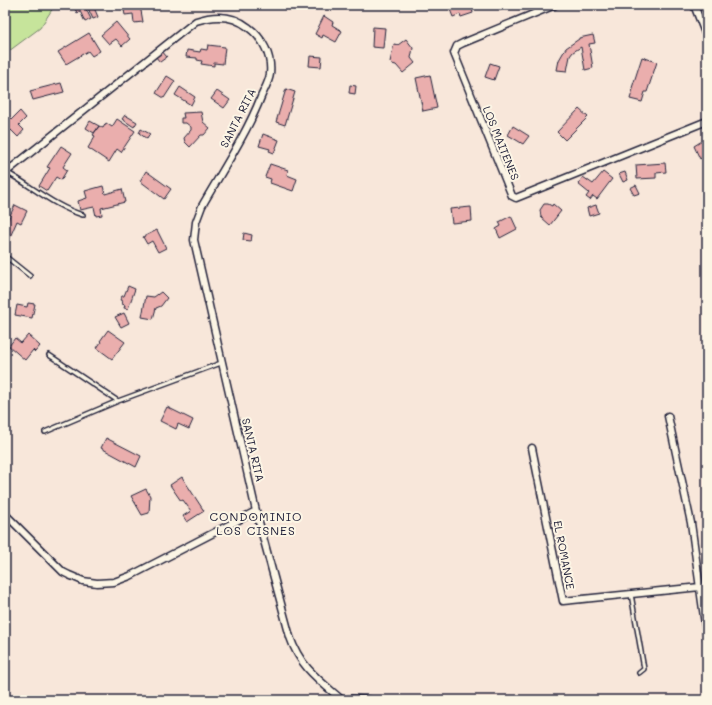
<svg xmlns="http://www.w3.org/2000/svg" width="712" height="705" font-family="Mali,sans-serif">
  <rect width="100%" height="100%" fill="#f8e7da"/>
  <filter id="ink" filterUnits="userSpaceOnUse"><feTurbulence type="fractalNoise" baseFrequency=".025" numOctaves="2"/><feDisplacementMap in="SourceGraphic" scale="8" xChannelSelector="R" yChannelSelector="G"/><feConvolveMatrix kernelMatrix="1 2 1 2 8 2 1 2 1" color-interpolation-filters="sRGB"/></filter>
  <g filter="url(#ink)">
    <!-- green -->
    <path fill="#c6e49b" stroke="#74836b" d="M5,5H55L40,28L5,54Z"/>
    <!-- building -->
    <path fill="#eaaead" stroke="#22223b" d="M77,5H84L91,19L85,22L80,11L77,13L74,6Z
      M90,5H93L98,17L93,19L87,6Z
      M123,5H140L143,22L134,23L133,14L125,15Z
      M455,5H471L473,13L461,17L460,14L453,17L449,7Z
      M499,5H520V6L500,10Z
      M324,16L333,22L332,25L342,31L336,42L323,35L322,38L315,34Z
      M116,22L130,39L122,46L116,39L109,44L101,35Z
      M373,27L385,28L383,48L372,47Z
      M89,33L100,51L92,56L88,51L66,64L58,52Z
      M593,35L595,43L589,44L593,68L585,70L581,47L573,52L570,56L567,71L557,70L559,60L566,48L579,39V38Z
      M406,39L413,48L411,58L415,63L403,73L396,65L392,64L390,62L394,44L398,45Z
      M208,45L225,47L223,64L214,63V66L201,64L202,61L197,60V58L186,57L187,50L200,52L201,49L207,50Z
      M161,50L167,57L160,62L155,56Z
      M310,56L322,57L321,67L309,66Z
      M642,57L657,62L647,92H645L642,102L630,99L633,89L632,88Z
      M490,63L499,66L494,80L485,77Z
      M430,75L437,108L423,111L416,78Z
      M167,76L175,81L164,98L156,93Z
      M61,83L64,92L33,100L30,91Z
      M350,85L356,86L355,94L349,93Z
      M180,87L195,97L191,105L175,95Z
      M286,89L295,92L285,125L276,122Z
      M217,91L230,100L224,108L211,99Z
      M579,109L588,117L565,140L557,132Z
      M20,111L26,118L19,125L24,130L18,137L11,130L10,131L5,126V116L7,114L12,119Z
      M201,112L203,122L210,128L204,135H201L190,147L185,142L184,138L191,130V127L186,123H181V118H184L183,113Z
      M125,115L137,122L134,127L122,119Z
      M117,119L135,131L121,152L117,149L109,162L88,148L95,136L93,135L99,126L103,128L106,123L112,127Z
      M90,121L99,126L94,133L86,128Z
      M513,126L529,136L523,144L508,135Z
      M141,129L150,134L147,139L139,133Z
      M263,134L279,140L274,153L269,151L270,149L259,146Z
      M707,138V154L700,159L694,146Z
      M61,146L72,153L63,167L67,170L61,180L56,177L47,191L39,186L50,168L47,167Z
      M665,163L666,172L656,173V178L637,179L636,165Z
      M270,164L288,170L287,175L297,179L293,191L270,183L271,179L265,177Z
      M146,171L171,189L164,199L140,181Z
      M603,172L612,179L597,199L593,196L590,200L586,197L589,193L578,184L583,177L593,184Z
      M625,172L628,180L623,182L619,174Z
      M636,185L640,193L634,195L630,188Z
      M103,186L105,194L122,189L125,202L101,208L102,215L96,216L94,207L80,210L78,201L87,198L85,191Z
      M544,204H548L552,206L553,204L561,211L550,225L541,217L540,210Z
      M15,205L27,211L21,223L17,221L10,237L5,234V226Z
      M596,205L599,213L589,216L587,208Z
      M471,207L472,221L452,223L450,209Z
      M511,216L517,229L500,238L496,229L501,226L499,222Z
      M157,230L166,248L158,252L152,241L147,244L143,237Z
      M244,233L252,235L251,241L243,240Z
      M128,286L135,289L128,309L124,308L125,305L122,304L123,301L120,300L122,296H124Z
      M161,292L167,298L161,306L156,308L153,319L142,317L146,296L154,297Z
      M28,303L35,304L32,318L15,315L17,305L27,307Z
      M124,313L129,323L121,327L115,317Z
      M108,330L125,342L112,359L97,348L101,342L100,341Z
      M28,335L40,346L35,352L33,350L25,360L9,346L15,338L21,343Z
      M167,407L193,420L189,429L178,424L176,429L160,421Z
      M106,438L141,456L136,467L101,448Z
      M182,477L204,511L187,522L183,516L191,511L183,500L181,501L170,485Z
      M146,489L150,496L149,513L142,515L131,496Z"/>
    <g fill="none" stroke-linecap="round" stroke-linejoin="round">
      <defs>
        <path id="lane" d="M6,172C32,186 55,207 83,215
          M5,256L30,276
          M49,355L118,401
          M45,432L118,401L221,363
          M631,594L644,669L639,673"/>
        <path id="street" d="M555,5L463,43L457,46L454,53L512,196L516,198L707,121
          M694,5L707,38
          M5,173L196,21C214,15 233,15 248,27C263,38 272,56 270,74C269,82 264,90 261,97C246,135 222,171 202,206L196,222L194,240L256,511L290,637C300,667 319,680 342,700
          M668,416L691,523L707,639
          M532,448L563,601L700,587
          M5,514L63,572L69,575L83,581L97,583L114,582L130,576L256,511
          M341,700L352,699L370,700"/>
      </defs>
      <!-- lane casing -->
      <use href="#lane" stroke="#22223b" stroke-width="6"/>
      <!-- street casing -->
      <use href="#street" stroke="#22223b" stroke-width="9"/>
      <!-- lane -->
      <use href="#lane" stroke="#fcf5e5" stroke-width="3"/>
      <!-- street -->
      <use href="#street" stroke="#fcf5e5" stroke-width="6"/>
    </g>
  </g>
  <g text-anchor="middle" stroke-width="4" stroke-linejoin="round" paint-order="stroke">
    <!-- street labels -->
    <g font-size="11" fill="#22223b" stroke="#fcf5e5">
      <text transform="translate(238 118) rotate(-63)" y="4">SANTA RITA</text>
      <text transform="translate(501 143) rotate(68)" y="4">LOS MAITENES</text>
      <text transform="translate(253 450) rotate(77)" y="4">SANTA RITA</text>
      <text transform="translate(564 555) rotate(79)" y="4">EL ROMANCE</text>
    </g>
    <!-- neighbourhood labels -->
    <g font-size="12" letter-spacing="1" fill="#22223b" stroke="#fcf5e5">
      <text x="256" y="521">CONDOMINIO<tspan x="256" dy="14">LOS CISNES</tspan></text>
    </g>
  </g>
  <!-- margin -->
  <rect width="712" height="705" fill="none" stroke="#fcf5e5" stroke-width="20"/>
  <rect x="10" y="10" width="692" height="685" fill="none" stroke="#22223b" stroke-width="1.5" filter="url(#ink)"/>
</svg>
